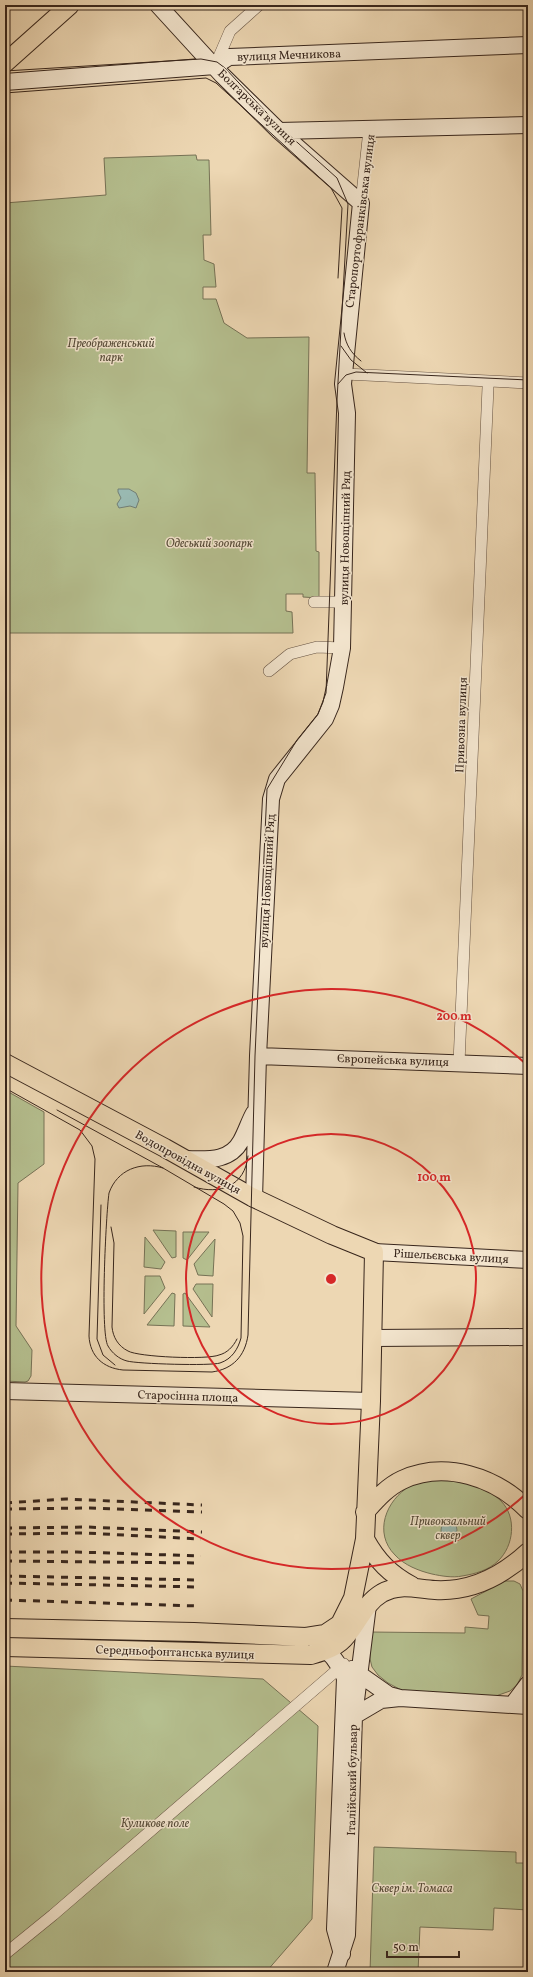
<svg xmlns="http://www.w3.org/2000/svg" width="533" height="1977" font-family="Vollkorn,serif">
  <rect width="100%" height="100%" fill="#edd7b3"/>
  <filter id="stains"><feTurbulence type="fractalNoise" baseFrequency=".005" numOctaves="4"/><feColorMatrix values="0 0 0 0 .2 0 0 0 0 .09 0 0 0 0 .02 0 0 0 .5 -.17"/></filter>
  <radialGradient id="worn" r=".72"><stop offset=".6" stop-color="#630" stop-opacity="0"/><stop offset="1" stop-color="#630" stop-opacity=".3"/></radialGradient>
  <!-- green -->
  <path fill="#b5bf8f" stroke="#767256" d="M196,155L197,160H209L211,235H203L204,260L214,264L216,287H203V299H216L224,323L247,338L309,337L307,473H315L316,551L319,552V598L303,597V594H286V611L292,612L293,633H5V203L106,195L104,158Z
    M5,1090L44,1112V1164L18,1183L16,1326L32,1350L31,1376L28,1381L25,1382L5,1381Z
    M153,1230L176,1231V1257L172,1258Z
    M183,1232H209L187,1260L183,1258Z
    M145,1237L165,1262L161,1269L144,1267Z
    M215,1239L213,1276L198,1275L194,1264Z
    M145,1276H160L165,1288L144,1314Z
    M196,1284H213L212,1317L193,1289Z
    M172,1293L175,1294L174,1326L147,1325Z
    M185,1293L210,1327L183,1326V1294Z
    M446,1479C464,1482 488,1487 501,1501C517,1517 514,1546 498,1561C489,1570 475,1574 462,1576C453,1578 441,1576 432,1574C419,1571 404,1565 395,1555C373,1533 386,1500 410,1486C421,1480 434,1480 446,1479Z
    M505,1581H514L520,1584L523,1591L522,1675L517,1685L510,1691L493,1697L407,1693L388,1683L378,1675L372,1667L370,1659V1632L465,1633V1627L488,1629L489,1616L478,1615L471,1599Z
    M5,1666L263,1679L318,1726L312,1919L266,1972H5Z
    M374,1847L516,1852V1863H528V1910L494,1908L493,1930L420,1927L418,1972H370Z"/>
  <!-- water -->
  <path fill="#99b9b1" stroke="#727e75" d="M118,489H129L136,493L139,500L136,508L130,506L119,508L117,504L121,498L118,492Z
    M441 1530a8 8 0 1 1 16 0a8 8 0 1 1-16 0Z"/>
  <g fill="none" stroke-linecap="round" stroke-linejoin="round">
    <defs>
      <path id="street" d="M215,66L230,31L259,5
        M361,203L369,130
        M345,374L528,383
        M314,602H343
        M269,671L290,654L317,647L342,648
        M459,1063L488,387
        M5,1954L53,1915L344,1664"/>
      <path id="secondary" d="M158,5L222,75L279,131L361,203L343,384L347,413L342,648L335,687L331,705L325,719L277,779L271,799L258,1056L254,1199
        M5,82L215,66L229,57L528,45
        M279,131L528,125
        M258,1056L528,1066
        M184,1159C205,1159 229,1163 241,1141C246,1132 249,1122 254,1113
        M374,1252L528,1260
        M373,1338L528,1337
        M5,1391L371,1401
        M317,1643C331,1652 339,1663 345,1678L335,1929L342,1954
        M352,1669L389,1695L400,1698L528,1706
        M513,1704L528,1684
        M347,1720L381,1700L400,1698
        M335,1972L347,1935L354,1716L368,1605"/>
      <path id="primary" d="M5,63L70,5
        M5,1063L165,1148L252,1197L332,1235L374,1252L371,1401L365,1539L353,1598L340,1624L325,1634L306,1637L194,1632L5,1628
        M365,1512C376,1500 387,1487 402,1480C445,1460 496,1477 528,1510
        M365,1539C377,1561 390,1574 412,1586
        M5,1647L311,1655C325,1651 338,1647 347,1635C359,1621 365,1603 382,1593C400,1583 416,1589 435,1590C472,1592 502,1576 528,1552"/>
    </defs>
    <!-- street casing -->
    <use href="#street" stroke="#655242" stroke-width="12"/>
    <!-- secondary casing -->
    <use href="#secondary" stroke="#38261c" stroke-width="18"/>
    <!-- primary casing -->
    <use href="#primary" stroke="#38261c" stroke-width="20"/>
    <!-- street -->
    <use href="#street" stroke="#f3e5ce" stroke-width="11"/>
    <!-- secondary -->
    <use href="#secondary" stroke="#f3e5ce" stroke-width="16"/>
    <!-- primary -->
    <use href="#primary" stroke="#edd7b3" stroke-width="18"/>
    <!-- tram -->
    <path stroke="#38261c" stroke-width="1" d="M5,71L201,59L217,62L225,68L279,126L337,178L348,204L337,400L326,693L318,714L297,740L267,789L255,1056L248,1335C245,1356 233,1369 212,1372L123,1370C103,1368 90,1356 89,1336L95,1159L92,1146L80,1130L5,1088
      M5,93L206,78L216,83L331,188L342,208L338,278
      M344,333C346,345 351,353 361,361
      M341,346L351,360L367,373
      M338,384L346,375L356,372L528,380
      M57,1110L163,1168L224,1204L233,1211L240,1223L243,1236L241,1338C238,1349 232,1359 220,1363C211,1366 138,1364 127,1361C119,1359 112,1353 108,1346C100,1333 106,1214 109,1193C117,1170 140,1161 163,1168
      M194,1187C220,1195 245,1186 248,1156
      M101,1205L97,1339L103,1355L115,1365
      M111,1227L114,1243L112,1327C113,1337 118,1346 128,1351C138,1357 207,1360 219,1355C227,1353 233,1347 237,1339
      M528,1551C527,1587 522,1625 528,1661"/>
    <!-- rail -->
    <path stroke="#38261c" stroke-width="3" stroke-dasharray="7 7" stroke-linecap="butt" d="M5,1503L66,1499L202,1505
      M5,1509L90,1508L202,1512
      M5,1528L87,1527L202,1532
      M5,1534L84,1533L201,1539
      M5,1552H77L201,1556
      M5,1561L201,1563
      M5,1576L200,1580
      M5,1583L200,1587
      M5,1600L199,1606"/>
  </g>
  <!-- distance rings -->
  <g fill="none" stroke="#d62828" stroke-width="2">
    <circle cx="331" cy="1279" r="145"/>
    <path d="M527 1493A290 290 0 1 1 527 1065"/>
  </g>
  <g text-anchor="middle" stroke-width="3" stroke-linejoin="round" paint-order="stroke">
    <!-- street labels -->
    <g font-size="12" fill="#38261c" stroke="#f3e5ce">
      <text transform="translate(289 55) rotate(-2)" y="4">вулиця Мечникова</text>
      <text transform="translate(257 107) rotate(44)" y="4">Болгарська вулиця</text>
      <text transform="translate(360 221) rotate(-83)" y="4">Старопортофранківська вулиця</text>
      <text transform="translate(345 538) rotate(-89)" y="4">вулиця Новощіпний Ряд</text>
      <text transform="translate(461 725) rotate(-88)" y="4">Привозна вулиця</text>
      <text transform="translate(267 881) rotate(-87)" y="4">вулиця Новощіпний Ряд</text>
      <text transform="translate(393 1060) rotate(2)" y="4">Європейська вулиця</text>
      <text transform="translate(188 1162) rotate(29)" y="4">Водопровідна вулиця</text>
      <text transform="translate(451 1256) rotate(3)" y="4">Рішельєвська вулиця</text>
      <text transform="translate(188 1396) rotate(2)" y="4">Старосінна площа</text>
      <text transform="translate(175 1652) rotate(2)" y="4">Середньофонтанська вулиця</text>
      <text transform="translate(352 1780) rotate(-89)" y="4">Італійський бульвар</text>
    </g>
    <!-- park labels -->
    <g font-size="12" font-style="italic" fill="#574c39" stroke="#f3e5ce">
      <text x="111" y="347">Преображенський<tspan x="111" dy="14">парк</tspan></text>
      <text x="209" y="547">Одеський зоопарк</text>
      <text x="448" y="1525">Привокзальний<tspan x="448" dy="14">сквер</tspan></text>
      <text x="155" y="1827">Куликове поле</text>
      <text x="412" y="1892">Сквер ім. Томаса</text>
    </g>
  </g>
  <circle cx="331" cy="1279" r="6" fill="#d62828" stroke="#f3e5ce" stroke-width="2"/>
  <g font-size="12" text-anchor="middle" font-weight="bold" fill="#d62828" stroke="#f3e5ce" stroke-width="3" stroke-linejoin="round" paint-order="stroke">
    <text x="454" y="1020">200 m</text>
    <text x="434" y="1181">100 m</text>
  </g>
  <!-- margin -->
  <rect width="533" height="1977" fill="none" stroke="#edd7b3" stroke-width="20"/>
  <rect x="6" y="6" width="521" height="1965" fill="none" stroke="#38261c" stroke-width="2"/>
  <rect x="10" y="10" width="513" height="1957" fill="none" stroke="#38261c"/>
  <!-- scale -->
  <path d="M387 1951v6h72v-6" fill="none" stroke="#38261c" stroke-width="2"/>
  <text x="393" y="1951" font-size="12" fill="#38261c" stroke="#f3e5ce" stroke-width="3" paint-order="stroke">50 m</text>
  <rect width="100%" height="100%" filter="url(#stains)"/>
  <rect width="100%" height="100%" fill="url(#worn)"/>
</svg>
